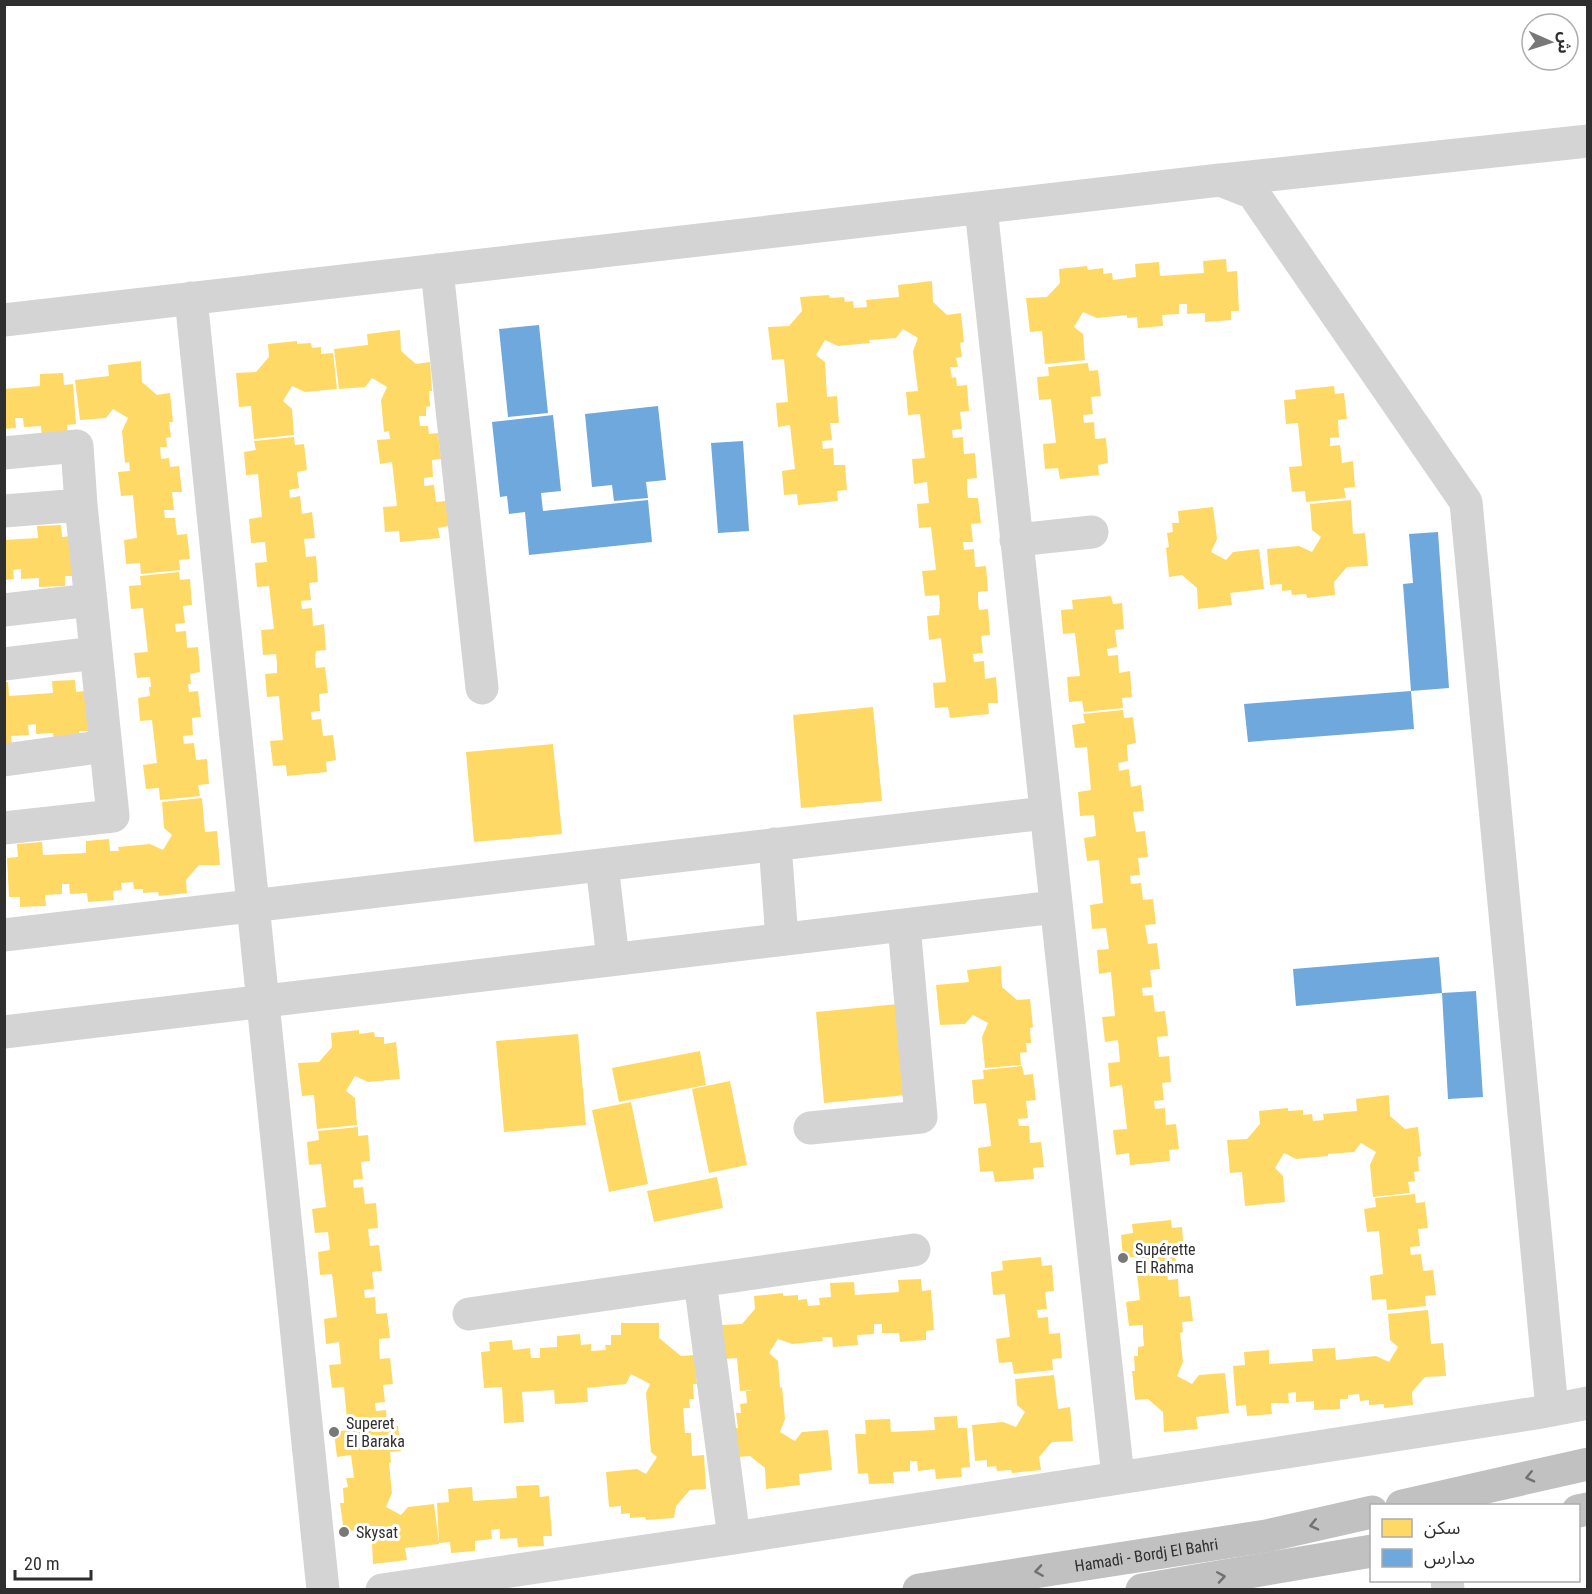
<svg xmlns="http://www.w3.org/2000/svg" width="1592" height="1594" font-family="'Roboto Condensed','Noto Sans Arabic',sans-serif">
  <rect width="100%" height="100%" fill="#fff"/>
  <!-- homes -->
  <path fill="#ffd966" d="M1226,259L1227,272L1237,271L1239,311H1231V320L1205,322V313L1187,314V304H1179V314L1162,315L1163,326L1138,328L1137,317L1127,318V315L1097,318L1083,312L1074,327L1083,334L1085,360L1045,364L1042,331L1030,332L1026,298L1047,297L1060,283L1059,269L1087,266L1088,270L1103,268V274L1112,273L1113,280L1136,277L1135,264L1159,262L1160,276L1204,273L1203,261Z
    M932,281L933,302L947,315L961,313L964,342L960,343L962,357L956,358L958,367H950L952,378L956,377L957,386L967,385L969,411L960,412L962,429L952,430L953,438L963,437L964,454L975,453L977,478L967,479V490L968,498H978L981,523L971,524L973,542H963L964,550L974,549L975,567L986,566L988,591L978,592V602L979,610L988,609L990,635L981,636L983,653L973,654L974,662L984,661L985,679L996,677L998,703H988L989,714L950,718L948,707L935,708L933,683L946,682L941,638L929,640L927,616L939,615L940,605L939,595L925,596L922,571L936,570L931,527L919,528L917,504L929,503L927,482L914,484L912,459L925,458L920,414L908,415L906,392L918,391L913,351L918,338L903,329L896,338L869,340L870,343L838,346L825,340L816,355L825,362L827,397L837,396L839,423H830L832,440L822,441L823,449L833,448L834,465H845L847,490L837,491L838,501L798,505L797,494L784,495L782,471L795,469L790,425L778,427L776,403L788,402L784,359L772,360L768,327L789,326L802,311L800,297L829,295L830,298L844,297L845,302L853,301L854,308L867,307L866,300L899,297L898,285Z
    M400,330L401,351L416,364L430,362L432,391H429L430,406L426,407V416H419L420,426H428L429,434L438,433L441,459L432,460L433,477L424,478V486L434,485L436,502L446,501L449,526L438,528L440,538L400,542L399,531L385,532L383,507L397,506L392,462L380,464L377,440L390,439L389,431L384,432L381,400L387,387L372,378L365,387L339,389L334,349L368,345L367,334Z
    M297,341V344L311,343L312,348L321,347V354L333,353L337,389L305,392L292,386L283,401L292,409L294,435L254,439L251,406L239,407L236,373L256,372L269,357L268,344Z
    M141,361L142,382L157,395L170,393L173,422H169L171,437L166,438L167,447H160L161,459L169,458L170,467L179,466L182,492H172L174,510H164L165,518H175L177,535L187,534L190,559L179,560L180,570L141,574L140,563L126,564L124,540L137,538L133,495L121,496L118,472L130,471L129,462L125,463L122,431L128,418L113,409L106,418L80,420L75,380L109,376L108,365Z
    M1088,363L1089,371L1098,370L1101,396L1091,397L1093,414L1083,415L1084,423L1094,422L1095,439L1106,438L1108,463L1098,465L1099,475L1060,479L1058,468L1045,469L1043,444L1056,443L1051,399L1039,400L1037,377L1049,376L1048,367Z
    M63,373L64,385L73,384L76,424L67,425L68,434L42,436L41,426L24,427L23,418H15L16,428L4,429V389L40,386V374Z
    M1334,386L1335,394L1344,393L1347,419L1338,420L1339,437L1330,438V446L1340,445L1342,463L1353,461L1355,487L1344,488L1346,498L1306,502L1305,491L1292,492L1289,467L1302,466L1298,423L1286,424L1284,400L1296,399L1295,390Z
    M294,437L295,445L304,444L307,470L297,472L299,488L289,490L290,498L300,496L302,514L312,512L315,538L304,539L306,557L316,556L318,582L309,583L311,600L301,601L302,609L312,608L313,626L324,624L326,650L316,651L315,661L316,668L325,667L328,693L319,694L320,711L311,712L312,720L321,719L323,736L333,735L336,760L326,762L327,772L287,776L286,765L273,766L270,741L283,740L279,696L267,697L265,674L277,673V664L276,654L263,655L261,630L274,629L269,586L257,587L255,563L267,562L265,542L251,543L249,519L262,517L258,474L246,475L244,452L256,450L254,441Z
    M1351,500L1353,534L1365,533L1368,566L1347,567L1334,582L1335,595L1307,598L1306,594L1292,595L1291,590L1282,591V584L1270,585L1267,549L1299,546L1312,552L1321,537L1312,530L1310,504Z
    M1213,507L1217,539L1211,552L1226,560L1233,552L1259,549L1264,589L1230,593L1232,605L1198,609L1197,588L1182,575L1169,577L1166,548L1169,547L1167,533L1173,532L1172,523H1179L1178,511Z
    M61,525L62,537L71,536L73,576H65V586L39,587V578L21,579V569L13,570L14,579L4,580V540L38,538L37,526Z
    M179,572L180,580L190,579L192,605L183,606L185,623L175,624L176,632L186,631L187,648L198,647L200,672L190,674L191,684H188L189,692L198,691L201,717L192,718L193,735L183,736L184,744L194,743L196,760L207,759L209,784L198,785L200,796L160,800L159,788L146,789L143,765L157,763L152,720L140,721L138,698L150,696L149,687H151L150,677L137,678L134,653L148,652L143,608L131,609L129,586L141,585L140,576Z
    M1111,596L1113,604L1122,603L1124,629L1115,630L1117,647L1107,649L1108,656L1118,655L1119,673L1130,671L1132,697L1122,698L1123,708L1084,712L1082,701L1069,702L1067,677L1080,676L1075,633L1063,634L1061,610L1073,609L1072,600Z
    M75,680L76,692L85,691L88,731H79L80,741L54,742L53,733L36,734V724L28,725L29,735L11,736L12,746L4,747V682H8L9,696L53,693L52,681Z
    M873,707L882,801L801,808L793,715Z
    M1123,710L1124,718L1133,717L1136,743L1127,745L1128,761L1118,763L1119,771L1129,769L1131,787L1141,785L1144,811L1133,812L1136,832L1145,831L1148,857L1138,858L1140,875L1130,876L1131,884L1141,883L1143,900L1153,899L1156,924L1145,925L1148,944L1157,943L1160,969L1150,970L1152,987L1142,988L1143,996L1153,995L1155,1012L1165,1011L1168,1036L1157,1037L1159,1057L1169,1056L1171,1082L1162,1083L1164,1100L1154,1101L1155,1109L1165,1108L1166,1125L1176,1124L1179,1149L1169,1150L1170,1161L1130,1165L1129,1153L1116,1155L1113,1130L1127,1129L1122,1085L1110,1087L1108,1063L1120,1062L1118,1040L1105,1042L1102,1017L1115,1016L1111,972L1099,974L1097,950L1109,949L1106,928L1092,929L1090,905L1103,903L1099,860L1087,861L1084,838L1096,836L1094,815L1080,816L1078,792L1091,790L1087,747L1075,748L1072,725L1085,723L1083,714Z
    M553,744L562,834L474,842L466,752Z
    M202,798L205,832L217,831L220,865H199L186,880L187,893L159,896L158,892L143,893V889H134L133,882L121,883L122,890L113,891L114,900L88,902L87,893L70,894L69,884H62V894L45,895L46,906L20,907V897H9L7,858L18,857L17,844L42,842L43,855L86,853V841L109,839L110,851H119L118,847L150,844L163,850L172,835L164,828L162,802Z
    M1001,966L1002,987L1017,1000L1030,999L1033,1027L1030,1028L1031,1043H1026L1027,1052L1020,1053L1021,1065L985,1068L982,1037L988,1023L973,1015L965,1024L940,1025L936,985L969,982L967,970Z
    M898,1004L906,1095L824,1103L816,1012Z
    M359,1030V1034L374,1032L375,1037H384V1044L396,1042L400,1079L368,1082L355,1076L346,1091L355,1098L357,1125L317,1129L314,1095L302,1096L298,1063L319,1062L332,1047L331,1033Z
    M578,1034L586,1125L504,1132L496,1041Z
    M700,1051L706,1085L619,1102L612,1068Z
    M1022,1066L1024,1075L1033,1074L1036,1100L1026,1101L1028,1118L1018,1119L1019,1126H1029L1030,1143L1041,1142L1044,1167L1033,1168L1034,1179L995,1182L993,1171L980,1172L978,1148L991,1146L986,1103L974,1104L972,1080L984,1079L983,1070Z
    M730,1081L747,1165L709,1173L692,1089Z
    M1389,1095L1390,1116L1405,1129L1418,1127L1421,1156L1418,1157L1419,1171L1414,1172L1415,1181L1408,1182L1410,1193L1373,1197L1370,1165L1376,1152L1361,1143L1354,1152L1328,1154V1156L1296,1159L1284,1153L1275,1168L1283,1176L1285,1202L1245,1206L1242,1172L1230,1173L1227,1140L1247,1139L1260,1124L1259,1111L1288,1108V1111L1303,1110V1115L1312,1114L1313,1121L1324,1120L1323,1114L1357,1111L1356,1099Z
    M631,1102L648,1184L609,1192L592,1110Z
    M358,1127V1136L368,1135L370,1161L361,1162L363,1179L353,1180L354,1188L363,1187L365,1204L376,1203L378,1228L368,1229L369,1238L370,1246L379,1245L382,1271L372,1272L374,1289L364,1290L365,1298L375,1297L376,1314L387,1313L390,1338L379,1339V1350L380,1359L390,1358L393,1384L383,1385L385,1402L375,1403L376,1411L386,1410L387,1427L398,1426L401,1451L390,1452L391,1463H389L392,1493L386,1507L401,1515L408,1507L434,1504L439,1544L405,1548L407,1560L373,1564L372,1543L357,1530L344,1532L340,1503H344L343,1488L348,1487L346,1478H354L351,1455L337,1457L334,1432L348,1430L344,1387L332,1388L329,1365L341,1364L339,1342L326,1344L324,1319L337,1317L332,1274L320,1275L318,1252L330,1250L328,1232L315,1233L312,1209L326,1207L321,1164L309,1165L307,1142L319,1140L318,1131Z
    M717,1177L723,1208L654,1222L647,1191Z
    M1415,1194L1416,1203L1425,1202L1428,1228L1418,1229L1420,1246L1410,1247L1411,1255L1421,1254L1423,1271L1433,1270L1436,1295L1425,1296L1426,1306L1387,1310L1386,1299L1372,1300L1370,1276L1383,1274L1379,1231L1367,1232L1364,1209L1376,1207L1375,1198Z
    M1171,1220L1172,1228L1182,1227L1184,1254H1175L1177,1272L1167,1273L1168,1280L1178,1279L1179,1297L1190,1296L1193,1321L1182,1322L1183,1332L1180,1333L1183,1362L1177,1376L1192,1384L1199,1375L1225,1373L1229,1413L1196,1417L1198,1429L1164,1432L1163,1412L1148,1399L1135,1400L1132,1371H1135L1134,1356H1138V1347L1144,1346L1143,1334V1325L1129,1326L1126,1302L1140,1300L1135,1257L1123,1258L1121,1235L1133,1233L1132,1224Z
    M1041,1257L1042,1266L1052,1265L1054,1291L1045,1292L1047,1309L1037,1310L1038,1318L1048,1317L1049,1334L1060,1333L1062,1358L1052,1359L1053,1370L1014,1374L1012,1362L999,1363L996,1339L1010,1337L1005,1294L993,1295L991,1272L1003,1270L1002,1261Z
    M921,1279L922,1291L931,1290L934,1330L926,1331V1340L900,1342L899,1333H882V1324H874V1334L857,1335L858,1345L833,1347L832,1337H822L823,1341L792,1344L778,1339L769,1353L778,1361L780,1388L782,1387L785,1419L780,1432L795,1441L802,1432L828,1430L832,1470L799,1474L800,1485L766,1489L765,1468L750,1456L738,1457L734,1428H738L736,1413H741L740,1404L747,1403L746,1391L753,1390L740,1391L737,1358L725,1359L722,1325L742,1324L755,1309L754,1296L783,1293V1296L798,1295V1300L807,1299L808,1306L820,1305L819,1298L831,1297L830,1283L854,1282L855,1295L899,1292L898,1280Z
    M1428,1310L1431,1344L1443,1343L1446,1376L1425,1377L1412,1392L1413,1405L1384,1408V1404L1369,1405V1400L1360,1401L1359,1394L1348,1395V1399H1340V1409L1314,1410V1401L1296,1402V1392L1288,1393L1289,1403H1271L1272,1414L1247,1416L1246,1405L1236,1406L1233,1366L1245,1365L1244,1352L1269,1350V1364L1313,1361L1312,1349L1335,1348L1336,1360L1376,1356L1389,1362L1398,1347L1390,1340L1388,1314Z
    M621,1323H659V1338L681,1356L694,1355L697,1384H693L694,1399H689L690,1408H683L685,1433H691L692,1456L704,1455L706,1489L690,1490L676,1506L674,1518L646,1520L645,1517L630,1518V1513L621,1514V1506L609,1507L606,1472L637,1469L646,1474L657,1457L651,1452L646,1393L650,1384L631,1374L626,1384L587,1388L588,1402L555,1404L554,1390L522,1392L524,1422L504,1423L502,1387L484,1388L481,1352L490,1351L489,1342L512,1340L513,1350L530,1348L531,1358H540V1348L557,1347V1336L580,1334L581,1345L591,1344V1351L606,1350L605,1345H611V1335H621Z
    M1054,1375L1058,1409L1070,1407L1073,1441L1052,1442L1039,1457L1041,1470L1012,1473L1011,1470L997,1471L996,1466L987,1467V1460L975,1461L972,1425L1003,1422L1016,1427L1025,1412L1017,1405L1015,1379Z
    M957,1416L958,1428H967L970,1467L961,1468L962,1477L936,1479L935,1469L918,1471L917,1461H910V1471L893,1472L894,1483L869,1484L868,1473L858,1474L855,1434H866L865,1420L890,1419L891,1432L935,1430L934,1417Z
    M539,1485L540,1497L549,1496L552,1536H543L544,1546L518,1547L517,1538L500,1539V1529L491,1530L492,1539L475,1541V1551L451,1553L450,1542L439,1543L437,1503L449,1502L448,1489L472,1487L473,1501L517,1498L516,1486Z"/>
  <!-- schools -->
  <path fill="#6fa8dc" d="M539,325L548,413L508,417L499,329Z
    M658,406L666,480L646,482L648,498L614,501L612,485L592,487L585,414Z
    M553,415L561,491L541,493L543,511L648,500L652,542L529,555L525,512L509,514L507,496L500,497L492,422Z
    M743,441L749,531L718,533L711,443Z
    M1438,532L1449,688L1411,691L1403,584L1413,583L1409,534Z
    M1411,691L1414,729L1248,742L1244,704Z
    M1439,957L1442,993L1296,1006L1293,969Z
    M1476,991L1483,1097L1448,1099L1442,993Z"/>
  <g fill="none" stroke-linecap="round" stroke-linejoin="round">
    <!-- minor -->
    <path stroke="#d4d4d4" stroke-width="33" d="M1222,180L1588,141
      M981,208L1118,1477
      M437,270L482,688
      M191,298L323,1590
      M4,320L1220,180L1253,193L1466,502L1552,1409
      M4,453L77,446L81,505L113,816L4,828
      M4,511L81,505
      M1016,540L1092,532
      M4,610L91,600
      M4,664L96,653
      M4,760L106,746
      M775,844L782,939
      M602,865L613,959
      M4,935L1045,813
      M4,1032L1055,907
      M810,1128L921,1117L904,925
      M700,1281L734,1538
      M469,1314L914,1250
      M1447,1580L1448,1590
      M382,1590L734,1538L1536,1413L1588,1403"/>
    <!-- highway -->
    <g stroke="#c1c1c1" stroke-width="33">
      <path d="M1402,1506L1588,1464"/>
      <path d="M1578,1511L1588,1509"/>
      <path id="s1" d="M919,1590L1266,1536L1372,1512"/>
      <path d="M1142,1590L1372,1551"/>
    </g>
  </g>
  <!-- one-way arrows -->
  <defs><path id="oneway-chevron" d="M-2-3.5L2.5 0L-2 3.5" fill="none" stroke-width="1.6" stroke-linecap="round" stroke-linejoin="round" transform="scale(1.5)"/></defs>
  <g stroke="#717171">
    <use href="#oneway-chevron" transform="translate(1530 1477) rotate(167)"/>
    <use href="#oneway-chevron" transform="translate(1314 1525) rotate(167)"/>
    <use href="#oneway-chevron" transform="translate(1039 1571) rotate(171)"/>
    <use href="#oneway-chevron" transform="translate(1221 1577) rotate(-9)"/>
  </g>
  <!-- markers -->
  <g fill="#787878" stroke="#fff" stroke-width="2">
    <circle cx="1123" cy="1258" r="6"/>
    <circle cx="334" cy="1432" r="6"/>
    <circle cx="344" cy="1532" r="6"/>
  </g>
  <g text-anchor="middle" stroke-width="6" stroke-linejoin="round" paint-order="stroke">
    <!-- poi labels -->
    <g font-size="16" fill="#2f2f2f" stroke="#fff" text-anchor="start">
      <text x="1135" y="1255">Supérette<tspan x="1135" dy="18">El Rahma</tspan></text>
      <text x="346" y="1429">Superet<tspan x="346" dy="18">El Baraka</tspan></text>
      <text x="356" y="1538">Skysat</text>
    </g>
    <!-- street labels -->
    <g font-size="16" fill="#2f2f2f" stroke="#fff">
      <text dy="6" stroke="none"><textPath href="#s1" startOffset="230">Hamadi - Bordj El Bahri</textPath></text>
    </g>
  </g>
  <!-- border -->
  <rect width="1592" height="1594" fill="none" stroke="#2f2f2f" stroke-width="12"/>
  <!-- legend -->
  <rect x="1370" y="1504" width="210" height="78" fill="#ffffff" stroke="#acacac" stroke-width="1.5"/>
  <rect x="1382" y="1519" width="30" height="18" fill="#ffd966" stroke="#acacac" stroke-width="1.5"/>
  <text x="1424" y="1534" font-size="18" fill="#2f2f2f">سكن</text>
  <rect x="1382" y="1549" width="30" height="18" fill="#6fa8dc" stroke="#acacac" stroke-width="1.5"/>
  <text x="1424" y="1564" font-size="18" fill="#2f2f2f">مدارس</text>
  <!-- north arrow -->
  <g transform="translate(1550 42) rotate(93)"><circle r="28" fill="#ffffff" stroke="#acacac" stroke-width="1.5"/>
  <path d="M0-4.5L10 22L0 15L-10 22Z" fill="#787878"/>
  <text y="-9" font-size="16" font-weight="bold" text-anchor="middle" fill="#2f2f2f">ش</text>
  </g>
  <!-- scale -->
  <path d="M15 1570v9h76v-9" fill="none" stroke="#2f2f2f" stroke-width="3"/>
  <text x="24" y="1570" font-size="18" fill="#2f2f2f" stroke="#ffffff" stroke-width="4.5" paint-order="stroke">20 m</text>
</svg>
